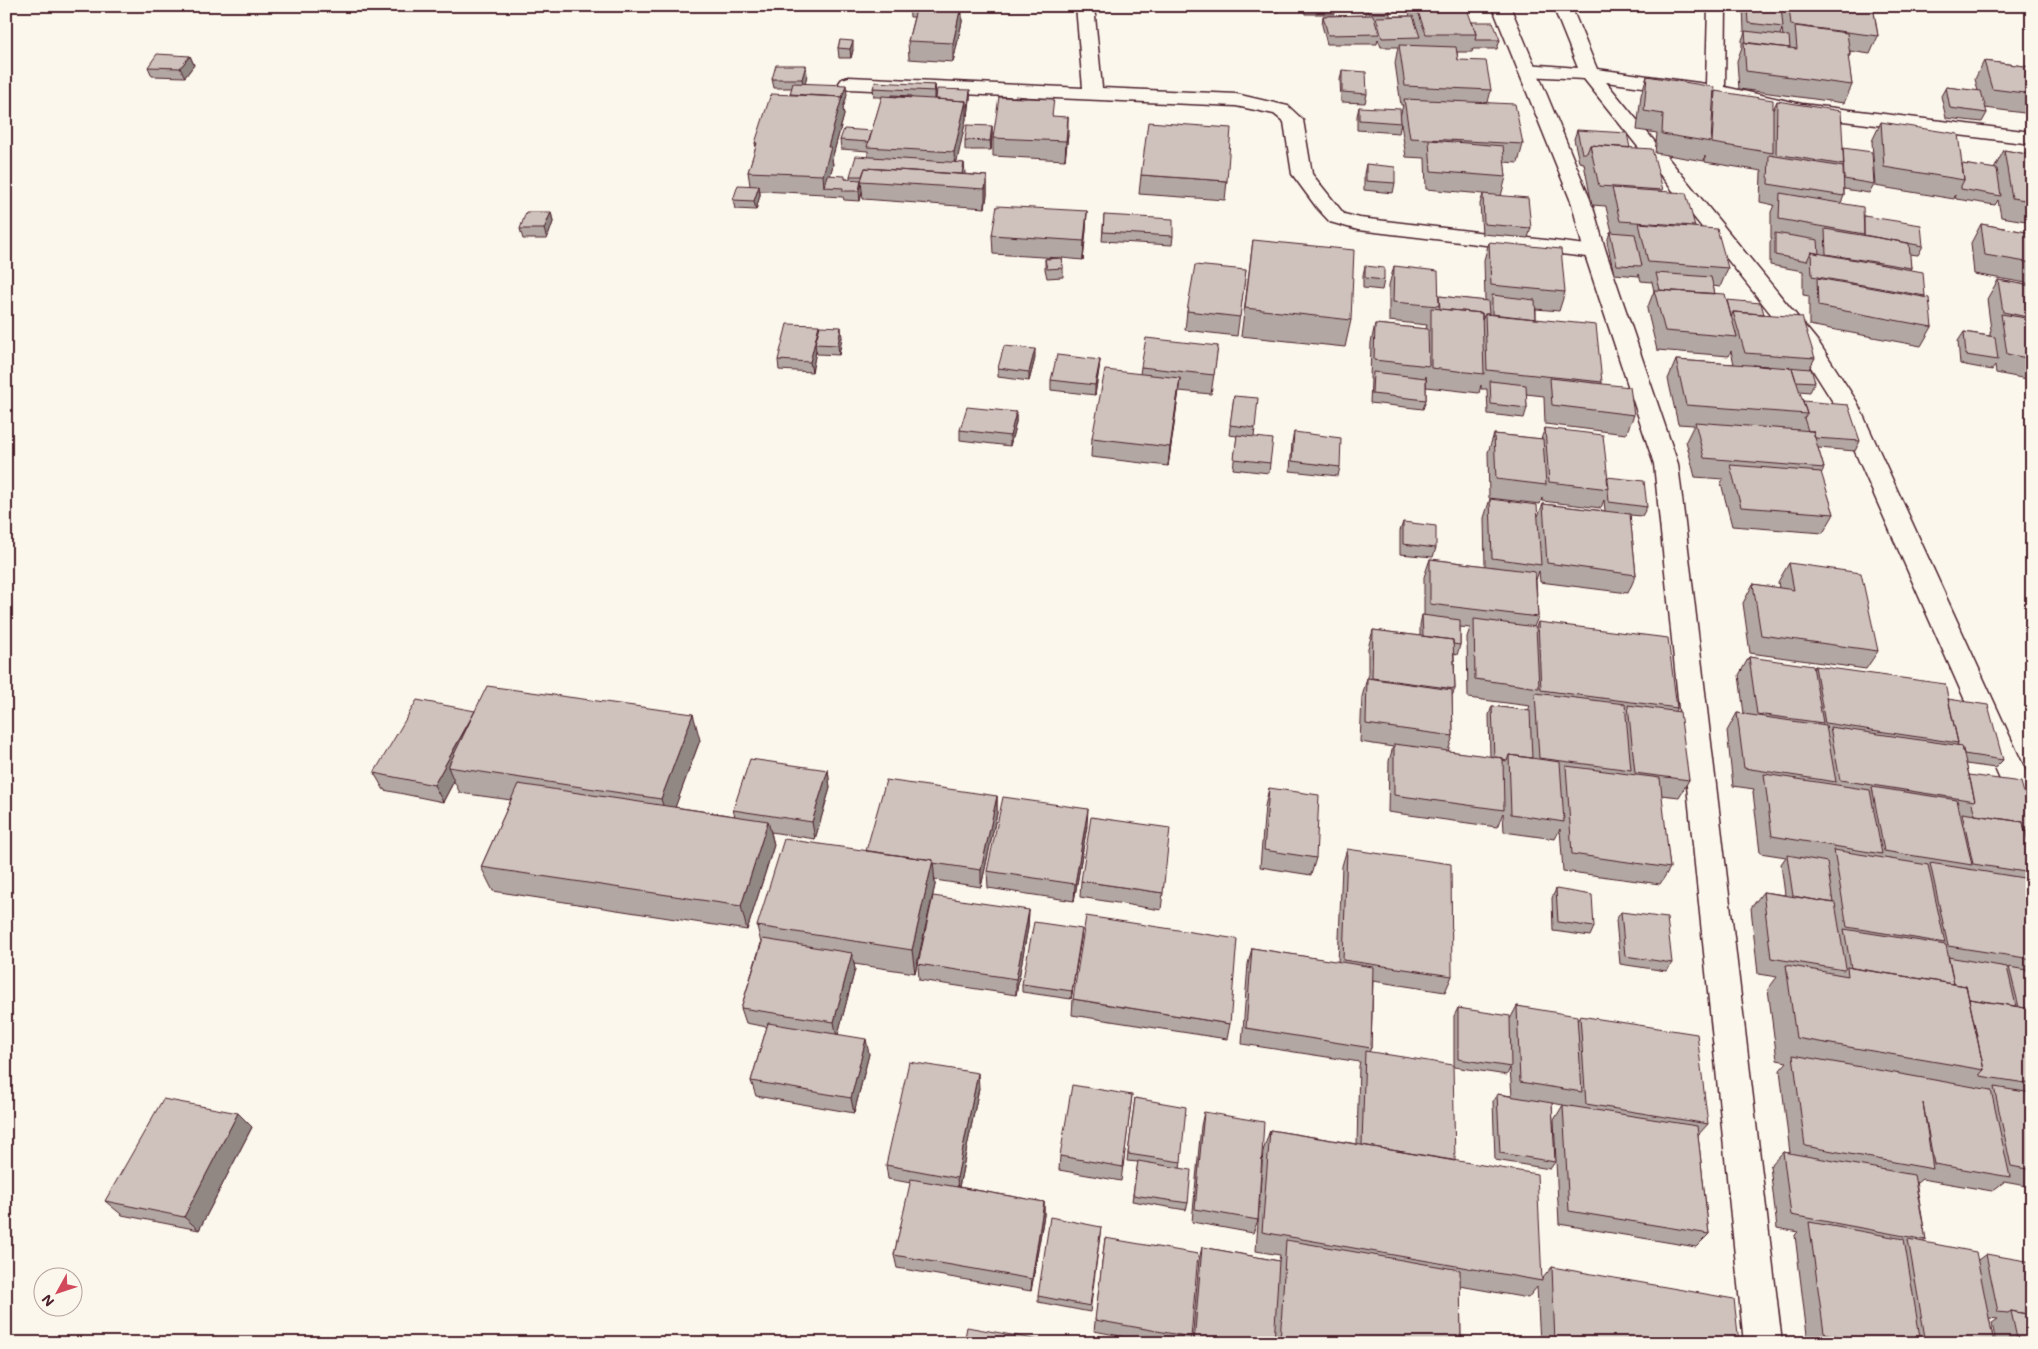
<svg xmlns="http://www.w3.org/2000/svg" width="2038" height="1349" font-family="Mali,sans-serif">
  <rect width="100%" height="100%" fill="#fbf7ec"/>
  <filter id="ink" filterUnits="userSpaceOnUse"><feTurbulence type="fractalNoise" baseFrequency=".02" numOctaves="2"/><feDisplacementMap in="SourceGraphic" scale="10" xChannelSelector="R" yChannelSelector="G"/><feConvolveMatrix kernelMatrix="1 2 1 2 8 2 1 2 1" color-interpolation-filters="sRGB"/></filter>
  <g filter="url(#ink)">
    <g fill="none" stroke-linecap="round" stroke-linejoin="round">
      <defs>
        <path id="minor" d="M1076,6H1094L1102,88L1236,94L1288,106L1303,120L1312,174L1344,214L1360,218L1595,246L1603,247L1606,252L1603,257L1595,258L1358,230L1330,222L1317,208L1292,174L1284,122L1274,114L1236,106L849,89L842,87L839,83L842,79L849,77L1083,88Z
          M1553,6H1571L1597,69L1706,84L1708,6H1726L1725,87L1802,104L2032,132V144L1802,116L1715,97L1606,82L1819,343L1857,402L2032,785V830L2022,827L2017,818L1833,402L1802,353L1584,79L1527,76L1520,74L1518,70L1520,66L1527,64L1578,68Z"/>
        <path id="major" d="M1492,6H1510L1592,204L1606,252L1678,464L1782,1343H1744L1654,464L1584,252L1572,204Z"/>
      </defs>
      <!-- minor casing -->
      <use href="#minor" stroke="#4a1f2b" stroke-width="3"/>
      <!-- major casing -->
      <use href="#major" stroke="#4a1f2b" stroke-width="3"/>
      <!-- minor -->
      <use href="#minor" fill="#fbf7ec" fill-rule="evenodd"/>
      <!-- major -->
      <use href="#major" fill="#fbf7ec" fill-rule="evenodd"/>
    </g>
    <!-- wall -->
    <path fill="#b2a7a2" stroke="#4a1f2b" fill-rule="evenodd" d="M241,6H280L279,9L242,8Z
      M909,6H1009V9L962,6V22L953,62L909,59L908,41L914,17H910Z
      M1166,6H1279L1278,12L1166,8Z
      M1303,6H1443L1444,10L1472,22L1500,40L1497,49H1473L1472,52H1457L1458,60L1491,90L1488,102L1523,144L1518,163L1504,162L1506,177L1501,196L1531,228L1528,238L1482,234L1480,204L1483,194L1426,189L1425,158L1406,157L1400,117L1403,105H1401L1395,63L1398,47H1381L1378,39L1377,44H1327L1322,25L1323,16L1365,15V10L1335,11V14H1305ZM1390,10H1411L1409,16H1390Z
      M1743,6H1873L1878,36L1870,54L1850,51V55L1848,59L1852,85L1844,103L1739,89L1737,61L1742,47V40L1745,32H1744ZM1782,29L1783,36L1780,35Z
      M840,40L853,50L851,58H839L838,48Z
      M190,56L194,65L185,77L152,76L148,67Z
      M1984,61L2032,67V114L1985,108L1987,113L1982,122L1946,118L1941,96L1946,87L1978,91L1975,79Z
      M1342,70L1367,94L1365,103L1341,102L1340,80Z
      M807,75L805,83L847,95L843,108L844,115L832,159L833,165L830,175L846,179H850V176L868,157V151L841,149L840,140L872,131L882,97H874L873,88L935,85L936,95L935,99L970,90V99L968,116H966V119L956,163H964V174L987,176V195L985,208L863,199L862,191L860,201L844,200L843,197L825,196V194L760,191V195L756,210L735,209L733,200L750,185L748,172L756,148L755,143L790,95L792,88H774L772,79Z
      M1647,76L1713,96L1715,91L1773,110L1777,101L1843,148L1874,184L1869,193L1844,189V196L1841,203L1864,216L1923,246L1918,255L1909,254L1911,268L1910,270L1925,296V297L1932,327L1921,346L1809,325V296L1803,295V271L1770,265V242L1772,238H1771V212L1774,205L1760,202L1761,173L1762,171L1705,162V156L1704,161L1655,153L1657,133L1637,130L1641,95Z
      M1026,98L1053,116L1068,135L1065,160L993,156V138Z
      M1359,107L1401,123L1399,133L1357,130V116Z
      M1881,122L1962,164L1994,169L2004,150L2032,155V222L2001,217L1998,200L1995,205L1956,199L1955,195L1954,199L1875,186L1872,141Z
      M992,126V135L991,150H965V140Z
      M1577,130L1630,148L1663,190L1662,191L1695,226V227L1728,268L1720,287L1713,286L1715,294L1727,300L1764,314L1815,358L1809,369L1815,382L1810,392L1799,391L1803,401L1860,441L1855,451L1818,448L1824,468L1821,474L1834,514L1823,533L1732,526L1721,483L1723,479L1695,477L1686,441L1694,425L1678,424L1668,379L1676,360L1734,364L1731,351L1729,356L1657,350L1647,309L1654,291L1652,282L1641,281L1639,274V276L1614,274L1607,242L1610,232H1612L1606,207V206L1592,205L1584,164V163L1579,162L1574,139Z
      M1366,164L1395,183L1393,193L1364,190V174Z
      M1141,175L1227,181L1225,200L1139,194Z
      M1087,211L1086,230L1083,260L1062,258L1063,268V277L1047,278L1045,269V259L1059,258L993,254L992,235Z
      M551,212L553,222L547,239H523L520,229Z
      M1104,215L1173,236L1172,245L1102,241Z
      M1981,224L2032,233V284L1974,274L1971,243Z
      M1253,240L1351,320L1345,347L1241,336Z
      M1489,242L1565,292L1559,311L1536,309V319L1602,382V384L1634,415L1626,434L1545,424L1544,397V396L1526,394L1527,408L1524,418L1488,414L1487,389H1481V385L1479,393L1426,387V376V400L1423,409L1370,403L1371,379H1370L1371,343L1375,324L1426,329L1427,325L1389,321V285L1394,266L1439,299V296L1485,301L1484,260Z
      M1365,266L1384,280L1382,290L1363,288V275Z
      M1246,270L1237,336L1185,330L1187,311Z
      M1998,280L2032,286V380L1996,373L1995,366L1992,370L1960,364L1958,341L1964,332L1990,336V333L1991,330L1987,299Z
      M819,329L842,337L839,355L817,354L816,351L812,372L779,370L778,360Z
      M1218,346L1211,394L1179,391L1168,466L1091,457L1092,438L1140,374L1141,367Z
      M1035,358L1029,381L998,377V368Z
      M1100,360L1099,369L1095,395L1051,390V380Z
      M1234,396L1255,428L1254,437L1270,463L1269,473L1233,469L1237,436L1229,435Z
      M1016,412V422L1010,446L960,440V430Z
      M1545,428L1647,507L1642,516L1630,515L1636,575L1628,593L1540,582L1539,571L1536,580L1538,617L1534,627H1536L1538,622L1677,708L1675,711L1689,780L1679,797L1661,795L1670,868L1660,884L1563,871L1560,829L1555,839L1504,832L1503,813L1497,827L1388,812L1389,761L1393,747L1360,742L1362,697L1367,678L1368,679V648L1373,630L1420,636V625L1422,615L1424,616V577L1430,559L1485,566L1484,518L1490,499L1538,516L1543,504L1605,511L1604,500L1601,508L1542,501V498L1540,504L1489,498L1488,452L1494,434L1541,439ZM1460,627L1470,628L1467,637L1468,698L1530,706L1528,711L1492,706L1489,715L1490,757L1448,751L1453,736L1452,696L1455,689L1454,654L1457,655L1460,645Z
      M1294,432L1340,467L1338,476L1290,471L1292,442Z
      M1403,522L1436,548L1433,557L1400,554V531Z
      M1789,563L1878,651L1866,669L1750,653L1743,603L1753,584L1779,588L1778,582Z
      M1749,657L1813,669L1815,666L1948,699L2003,760L1995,768L1966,764L1969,775L2032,823V835L2027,840L2032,857V878L2031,880L2032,878V1217L2026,1191L2032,1187L2004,1182L1992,1191L1922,1179L1917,1183L1916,1182L1926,1240L1923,1242L1978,1260L1986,1254L2032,1343H1996L1992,1323L1998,1319L1989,1318L1994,1343H1808L1795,1235L1798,1232L1777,1228L1770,1166L1783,1152L1790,1153L1780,1070L1787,1062L1777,1060L1768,989L1777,977L1758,974L1751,908L1763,892L1785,895L1781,864L1786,857L1760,853L1753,792L1754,789L1733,786L1727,731L1737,713L1744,714L1739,675Z
      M475,711L700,740L675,807L735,816L733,810L828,770L830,788L815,839L771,832L774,845L747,930L493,891L481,867L511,800L460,793L454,781L443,802L384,790L374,773Z
      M1269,788L1316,858L1311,875L1260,867L1265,806Z
      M997,796V813L981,887L935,880V885L915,973L854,964L855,969L838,1034L869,1054L854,1113L756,1096L751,1081L767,1027L746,1023L741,1008L761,943L757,926L866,851Z
      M1087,826L1074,901L988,888L987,871Z
      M1347,849L1452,976L1445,992L1373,981L1371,1048L1369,1052L1455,1161L1542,1279L1552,1267L1739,1343H1540L1537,1287L1528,1298L1460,1286L1461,1343H1192L1199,1260L1202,1247L1279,1261L1280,1255L1256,1251L1263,1151L1270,1130L1357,1144L1359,1066L1360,1062L1242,1044L1248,964L1252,948L1338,962L1342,866Z
      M1081,881L1163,893L1161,910L1080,897Z
      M1556,889L1594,927L1590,936L1553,931L1552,898Z
      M1029,910L1028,927L1016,995L919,980L918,964Z
      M1621,912L1672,963L1666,971L1620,964L1616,920Z
      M1081,938L1071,999L1022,992V984Z
      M1073,999L1230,1024L1227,1039L1072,1015Z
      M1517,1006L1578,1020L1580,1016L1708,1124L1698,1135L1709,1234L1696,1247L1559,1224L1554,1120L1563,1105L1552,1103L1555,1162L1550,1169L1495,1160L1493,1101L1497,1094L1512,1096L1510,1068L1507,1075L1454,1067V1016L1458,1008L1510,1019Z
      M979,1088L959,1187L1044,1202V1215L1031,1291L897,1268L894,1255L911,1183L888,1179L886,1165Z
      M1132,1095L1121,1181L1059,1170L1060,1156Z
      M1135,1098L1181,1162L1180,1169L1188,1203L1186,1210L1132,1201L1138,1162L1127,1161Z
      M1204,1112L1258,1220L1253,1233L1192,1222L1201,1126Z
      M238,1113L252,1127L199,1230L122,1215L105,1201Z
      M1101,1227L1090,1312L1038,1302V1296Z
      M1105,1238L1191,1337L1189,1343H1157L1094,1331Z"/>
    <!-- shaded-wall -->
    <path fill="#918884" stroke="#4a1f2b" d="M961,6L962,22L953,62V43Z
      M853,41V50L851,58L850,49Z
      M190,56L194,65L185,77L180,68Z
      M806,65L807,75L804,89L802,79Z
      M846,85L847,95L843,108L844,115L832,159L833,165L827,187H824L823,175L828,147L842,97Z
      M935,85L936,95L934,100V91Z
      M970,90V99L968,116V106Z
      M966,101V119L955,171L954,152Z
      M1068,117V135L1065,160L1066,141Z
      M992,126V135L991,150L990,141Z
      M964,163L965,173L961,187L960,182Z
      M987,176V195L985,208V189Z
      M861,181L862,191L860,201L859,191Z
      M759,186L760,195L756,210L754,201Z
      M1087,211L1086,230L1083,260L1084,241Z
      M551,212L553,222L547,239L544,229Z
      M819,325L820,335L815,344L816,351L812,372L810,362Z
      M841,327L842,337L839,355L838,345Z
      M1035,349V358L1029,381V372Z
      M1100,360L1099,369L1095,395V385Z
      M1180,378L1178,397L1168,466L1170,447Z
      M1016,412V422L1010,446V436Z
      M475,712L448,767L454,781L443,802L434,785Z
      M693,714L700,740L669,824L661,799Z
      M828,770L830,788L815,839L812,822Z
      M997,796V813L981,887V870Z
      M1088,809L1087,826L1074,901L1075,884Z
      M768,821L774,845L747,930L741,906Z
      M933,860L935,885L915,973L912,950Z
      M1029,910L1028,927L1016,995V979Z
      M1082,929L1081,938L1071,999L1072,991Z
      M852,953L855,969L837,1038L834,1022Z
      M866,1039L869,1054L854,1113L851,1098Z
      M978,1073L979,1088L958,1192L957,1178Z
      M238,1113L252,1127L199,1230L184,1217Z
      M1044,1202V1215L1031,1291L1032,1279Z"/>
    <!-- building -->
    <path fill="#cfc2bc" stroke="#4a1f2b" d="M917,6H961L953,43L908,41Z
      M1366,6H1389L1390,13H1368Z
      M1416,6H1443L1444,10L1467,9L1476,34H1426Z
      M1747,6H1781L1783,27L1748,23Z
      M1789,6H1873L1878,36L1791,25Z
      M1373,15L1379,34L1328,35L1323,16Z
      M1413,16L1420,37L1382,38L1376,17Z
      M1472,22H1493L1500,40H1475L1476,34Z
      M1795,26L1847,33L1850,55H1848L1852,85L1746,71L1744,42L1797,49Z
      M1745,31L1789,36L1790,48L1746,43Z
      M840,40L853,41L850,49L838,48Z
      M1399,45L1456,47L1458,60L1486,61L1491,90L1405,86Z
      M157,54L190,56L180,68L148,67Z
      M1984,61L2032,67V94L1992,89Z
      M776,65H806L802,79H772Z
      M1342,70L1366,72L1367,94L1342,92Z
      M1647,76L1714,87L1711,142L1662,134L1663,114L1644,111Z
      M875,82L935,85L934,91L873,88Z
      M793,83L846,85L842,98V97L790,94Z
      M1946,87L1981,91L1987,113L1950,108Z
      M937,89L970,90L968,106H966V101L936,99Z
      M1715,91L1773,100V153L1712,143Z
      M771,94L842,97L828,147H831L823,175L748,172L757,143H755Z
      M892,95L912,96L911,97L892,96Z
      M882,96L966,101L954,152L867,147Z
      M1015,96L1026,97V98L1015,97Z
      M999,97L1054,99L1052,116L1068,117L1066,141L993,138Z
      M1404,99L1515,104L1523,144L1410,138Z
      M1777,101L1841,111L1844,165L1776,154Z
      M1359,107L1400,109L1401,123L1359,120Z
      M1148,122L1231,128L1227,181L1141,175Z
      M1881,122L1958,134L1964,180L1884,167Z
      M967,125L992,126L990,141L965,140Z
      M844,129L872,131L869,142L840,140Z
      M1577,130L1627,133L1630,148L1590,145L1587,153H1582Z
      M1429,140L1503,146L1506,177L1431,171Z
      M1590,145L1652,149L1663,190L1599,186Z
      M1843,148L1872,152L1874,184L1844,179Z
      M2004,150L2032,155V201L2012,198Z
      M1769,155L1843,167L1844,196L1768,184Z
      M856,156L964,163L962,174L865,168L862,176H850Z
      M1366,164L1395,167V183L1366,181Z
      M1962,164L1997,169L2001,196L1961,189V186L1964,180Z
      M865,168L987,176L985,189L861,181Z
      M827,175L845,176V179L861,180L859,191H843V188L824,187Z
      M738,185L759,186L754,201L733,200Z
      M1612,188L1686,193L1695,226L1620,221Z
      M1780,193L1863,207L1864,234L1779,219Z
      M1483,194L1528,198L1531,228L1484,224Z
      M997,206L1087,211L1084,241L992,235Z
      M526,212H551L544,229H520Z
      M1104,215L1173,219V236L1103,232Z
      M1864,216L1921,225L1923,246L1864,235Z
      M1639,223L1717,229L1728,268L1648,262Z
      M1981,224L2032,233V263L1985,255Z
      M1825,229L1909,243L1911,268L1826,254Z
      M1610,232L1635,234L1642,266L1617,265Z
      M1775,233L1818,240L1819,254L1811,252L1807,261L1775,255Z
      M1253,240L1354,250L1351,320L1245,308Z
      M1489,242L1561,249L1565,292L1491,285Z
      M1811,252L1923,272L1925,296L1812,276Z
      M1062,258L1063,268L1047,269L1045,259Z
      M1195,265L1246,270L1240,317L1187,311Z
      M1365,266L1384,268V280L1365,278Z
      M1394,266L1438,271L1439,306L1393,302Z
      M1656,273L1711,277L1715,294L1660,290Z
      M1817,278L1929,298L1932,327L1818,306Z
      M1998,280L2032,286V318L2003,312Z
      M1654,290L1725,294L1737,337L1665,331Z
      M1492,295L1535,300L1536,319L1492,314Z
      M1439,296L1488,301L1489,314H1485L1482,320V313L1440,309Z
      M1727,300L1761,303L1764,314L1733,312L1731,317Z
      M1431,308L1482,313L1484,374L1431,368Z
      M1733,312L1802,317L1815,358L1745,353Z
      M1485,314L1596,325L1602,382L1487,370Z
      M2001,314L2032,319V359L2007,354Z
      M787,324L819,325L810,362L778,360Z
      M1375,324L1428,329L1429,366L1374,360Z
      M820,326L841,327L838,345L815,344Z
      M1964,332L1995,337L1998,360L1966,355Z
      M1146,338L1218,346L1214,375L1141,367Z
      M1004,346L1035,349L1029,372L998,368Z
      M1057,355L1100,360L1095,385L1051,380Z
      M1676,360L1792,368L1807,414L1686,405Z
      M1753,365L1767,366L1768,367Z
      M1787,367L1811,369L1815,382L1796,381L1792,368Z
      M1105,370L1180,378L1170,447L1092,438Z
      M1373,372L1426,378V400L1372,394Z
      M1550,378L1630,387L1634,415L1552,405Z
      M1490,381L1526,385L1527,408L1491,404Z
      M1234,396L1258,398L1255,428L1230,425Z
      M1803,401L1848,405L1860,441L1815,438L1813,431H1808L1804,418L1807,414Z
      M967,407L1016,412L1010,436L960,430Z
      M1695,422L1813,431L1824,468L1704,458Z
      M1545,428L1603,435L1609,489L1549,482Z
      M1294,432L1341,438L1340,467L1292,461Z
      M1494,434L1543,439L1546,485L1496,479Z
      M1237,435L1273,439L1270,463L1234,459Z
      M1730,465L1821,472L1834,514L1741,507Z
      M1607,477L1644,481L1647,507L1609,502Z
      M1490,499L1537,505L1541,565L1492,558Z
      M1543,504L1630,514L1636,575L1547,563Z
      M1403,522L1436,526V548L1403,544Z
      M1430,559L1535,572L1538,617L1430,604Z
      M1789,563L1861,573L1878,651L1761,635L1753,584L1794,590Z
      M1422,615L1460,620V645L1453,644V640L1423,636Z
      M1474,619L1536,627L1539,688L1475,679Z
      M1538,622L1668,638L1677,708L1541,690Z
      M1373,630L1453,640L1455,689L1372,678Z
      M1749,657L1813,666L1823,723L1757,714Z
      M1815,666L1945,684L1958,743L1825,723Z
      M1367,678L1452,690L1453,736L1366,724Z
      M487,686L693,714L661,799L448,767Z
      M1535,693L1625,704L1631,770L1539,758Z
      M1948,699L1988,705L2003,760L1964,754L1962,746L1957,745L1958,743Z
      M417,700L475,711L434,785L374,773Z
      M1628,705L1680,712L1689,780L1635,773Z
      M1492,706L1530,711L1532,758L1509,755L1507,761L1503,760V758L1494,757Z
      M1737,713L1826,726L1836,782L1744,768Z
      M1830,727L1962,746L1975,801L1840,780Z
      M1394,744L1503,758L1504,810L1394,795Z
      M1509,755L1560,762L1564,822L1511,814Z
      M750,759L828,770L812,822L733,810Z
      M1566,766L1660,778L1670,868L1572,854Z
      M1764,774L1870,790L1882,854L1772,836Z
      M1969,775L2021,782L2032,823V832L2025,831L2023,822L1975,815L1972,804L1975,801Z
      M886,780L997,796L981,870L933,863V860L866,851Z
      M518,784L768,821L741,906L481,867Z
      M1872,787L1957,800L1972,865L1884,851Z
      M1269,788L1319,795L1316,858L1264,850Z
      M1003,797L1088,809L1075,884L987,871Z
      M1962,813L2023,822L2032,857V873L1973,864Z
      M1091,817L1170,828L1163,893L1081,881Z
      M784,839L933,860L912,950L757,926Z
      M1347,849L1451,864L1452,976L1343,960Z
      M1834,850L1928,865L1945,943L1847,927Z
      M1787,855L1827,862L1833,903L1793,896Z
      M1930,863L2030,879L2032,884V959L1948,946Z
      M1556,889L1592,895L1594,927L1558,922Z
      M1763,892L1835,903L1846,968L1844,970L1771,958Z
      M933,896L1029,910L1016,979L918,964Z
      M1621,912L1667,918L1672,963L1625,956Z
      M1086,916L1237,939L1230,1024L1073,999Z
      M1034,922L1082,929L1072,991L1022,984Z
      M1844,929L1946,945L1954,984L1851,968Z
      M763,939L852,953L834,1022L741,1008Z
      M1252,948L1373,967L1371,1048L1246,1028Z
      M1948,957L2007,967L2016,1006L1969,999L1966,986L1954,984Z
      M1786,965L1848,976L1847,967L1966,986L1984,1070L1796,1038Z
      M2009,967L2032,971V1009L2019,1007Z
      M1969,999L2032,1009V1084L1980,1076V1074L1984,1070Z
      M1517,1006L1577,1016L1582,1092L1520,1082Z
      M1458,1008L1510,1016L1511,1067L1458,1059Z
      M1580,1016L1697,1034L1708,1124L1586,1104Z
      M768,1023L866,1039L851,1098L751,1081Z
      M1365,1051L1453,1065L1455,1161L1362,1145Z
      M1793,1055L1991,1090L2010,1177L1934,1164L1923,1103L1933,1169L1805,1146Z
      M909,1062L978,1073L957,1178L886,1165Z
      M1072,1085L1132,1095L1123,1167L1060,1156Z
      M1994,1087L2032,1093V1170L2011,1166Z
      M1497,1094L1552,1103L1555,1162L1500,1153Z
      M1135,1098L1186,1107L1181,1162L1128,1154Z
      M163,1099L238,1113L184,1217L105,1201Z
      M1563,1105L1697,1126L1709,1234L1569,1211Z
      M1204,1112L1264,1122L1258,1220L1195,1209Z
      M1270,1130L1537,1174L1542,1281L1262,1232Z
      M1783,1152L1914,1175L1926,1240L1791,1215Z
      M1138,1161L1191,1170L1188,1203L1133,1195Z
      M911,1179L1044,1202L1032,1279L894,1255Z
      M1050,1217L1101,1227L1090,1306L1038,1296Z
      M1809,1222L1904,1239L1921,1343H1875L1824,1333Z
      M1105,1238L1198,1254L1191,1337L1095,1320Z
      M1908,1239L1976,1252L1994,1343H1926Z
      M1286,1240L1460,1270L1461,1343H1280Z
      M1202,1247L1279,1261L1274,1343H1194Z
      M1986,1254L2032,1262V1315L2011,1311L2008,1313L1998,1312Z
      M1552,1267L1734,1299L1739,1343H1555Z
      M2011,1311L2032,1315V1343H2018Z
      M967,1327L1056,1343H964Z"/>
  </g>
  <!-- margin -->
  <rect width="2038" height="1349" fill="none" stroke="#fbf7ec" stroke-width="25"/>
  <rect x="12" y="12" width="2013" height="1324" fill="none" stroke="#4a1f2b" stroke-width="2" filter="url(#ink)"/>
  <!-- north arrow -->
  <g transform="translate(58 1292) rotate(230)"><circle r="24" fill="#fbf7ec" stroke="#b4a19f"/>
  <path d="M0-4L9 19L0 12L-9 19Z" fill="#d1495b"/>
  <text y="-8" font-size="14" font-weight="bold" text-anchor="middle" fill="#4a1f2b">N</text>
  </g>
</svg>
